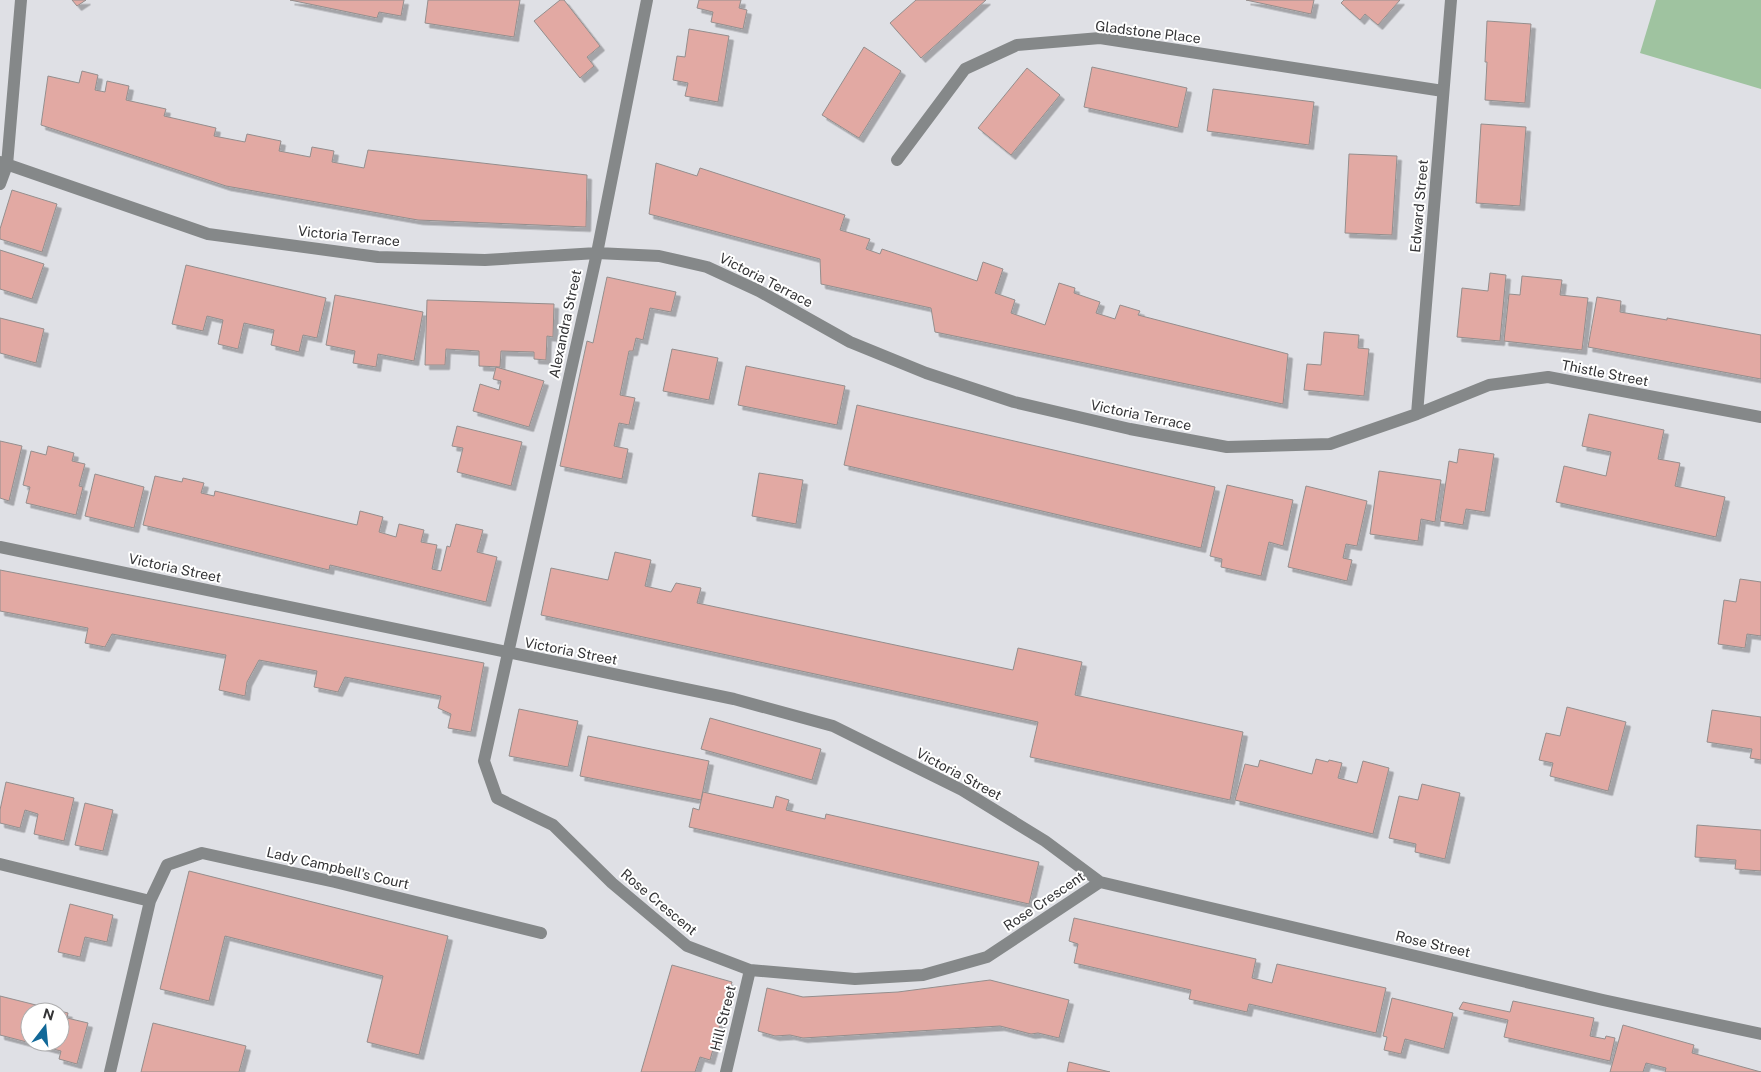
<svg xmlns="http://www.w3.org/2000/svg" width="1761" height="1072" font-family="'Public Sans',sans-serif">
  <defs>
    <filter id="shadow"><feDropShadow dx="4.5" dy="4.5" stdDeviation="0" flood-color="#0004"/></filter>
  </defs>
  <rect width="100%" height="100%" fill="#dfe0e5"/>
  <!-- green -->
  <path fill="#9fc3a0" d="M1656,0H1761V89L1640,53Z"/>
  <!-- building -->
  <path fill="#e2a9a3" stroke="#948e8d" fill-rule="evenodd" filter="url(#shadow)" d="M72,0H86L77,6Z
    M290,0H404L401,16L379,12L377,18Z
    M428,0H520L514,37L425,23Z
    M560,0H564L600,46L587,57L594,66L580,78L534,21Z
    M699,0H741L739,8L747,10L743,29L711,22L713,12L697,8Z
    M916,0H986L921,58L890,23Z
    M1246,0H1314L1311,14Z
    M1344,0H1400L1378,25L1365,14L1360,20L1341,3Z
    M1487,21L1531,24L1525,103L1485,100L1487,62H1485Z
    M689,29L729,36L718,102L685,96L688,83L673,80L677,56L685,57Z
    M864,47L901,71L859,138L822,115Z
    M1092,67L1187,88L1178,128L1084,107Z
    M1027,68L1060,95L1011,155L978,128Z
    M82,71L98,75L95,90L105,92L107,81L129,86L126,100L166,109L164,116L216,128L214,136L245,142L247,134L281,141L279,151L310,157L312,147L334,151L332,162L364,168L368,150L587,175L586,227L418,220L226,186L41,125L48,76L79,83Z
    M1213,89L1314,102L1309,145L1207,131Z
    M1481,124L1526,127L1520,206L1476,203Z
    M1349,154L1397,156L1392,235L1345,233Z
    M656,163L697,176L700,168L845,215L840,230L870,239L866,249L880,254L882,249L977,281L983,262L1003,269L995,293L1015,300L1011,313L1045,325L1059,283L1075,288L1074,293L1100,302L1096,313L1115,319L1120,305L1140,311L1138,315L1288,354L1283,404L935,332L931,308L821,284L820,259L649,214Z
    M12,190L57,204L42,252L0,239V229Z
    M0,250L44,264L32,299L0,289Z
    M186,265L326,298L317,338L303,335L299,352L271,345L274,330L244,323L238,349L218,344L223,320L207,316L203,331L172,324Z
    M1490,273L1506,275L1500,341L1457,337L1462,288L1488,291Z
    M1522,276L1562,280L1560,295L1588,298L1582,350L1504,341L1509,294L1520,295Z
    M607,277L676,292L671,312L650,308L643,340L636,338L633,351H629L620,395L635,398L629,425L619,423L614,446L628,449L622,479L560,466L587,341L593,343Z
    M335,295L423,312L414,361L378,354L376,367L353,363L355,351L326,345Z
    M1597,297L1621,301L1620,312L1667,320V318L1761,335V379L1588,347Z
    M427,300L554,304L553,337L547,336L546,360L534,359V352L501,351L500,367L479,366V351L446,349L445,365H425Z
    M0,318L44,329L36,363L0,353Z
    M1324,332L1359,335L1358,348L1369,349L1364,396L1304,390L1307,364L1321,365Z
    M672,349L718,358L709,400L663,391Z
    M746,366L845,386L837,425L738,405Z
    M496,367L544,381L529,427L473,411L480,384L499,390L501,381L493,379Z
    M857,405L1215,487L1201,548L844,465Z
    M1589,414L1664,430L1658,459L1680,463L1675,486L1725,497L1716,537L1556,502L1564,466L1606,476L1611,452L1582,446Z
    M457,426L522,442L511,486L457,472L463,448L452,446Z
    M0,441L22,446L9,501L0,498Z
    M48,446L74,453L72,461L85,464L79,486L83,487L76,515L26,503L30,487L23,485L31,451L46,455Z
    M1459,449L1494,454L1485,512L1466,509L1463,525L1440,521L1449,461L1457,463Z
    M1379,471L1441,480L1435,522L1421,519L1418,541L1370,534Z
    M759,473L803,480L796,524L752,516Z
    M95,474L144,487L134,528L85,516Z
    M155,476L182,482L183,478L204,483L201,493L214,496L215,491L357,525L360,511L383,517L379,532L396,537L399,524L424,530L421,542L437,545L432,569L441,571L447,546L450,547L456,524L483,530L477,552L497,557L486,602L330,565L329,570L143,525Z
    M1227,485L1293,500L1283,546L1269,542L1261,576L1221,567L1222,559L1210,556Z
    M1306,486L1367,501L1357,546L1346,544L1343,558L1352,560L1347,581L1288,567Z
    M615,552L651,560L645,586L671,592L676,583L701,588L697,603L1013,670L1018,648L1082,662L1075,695L1243,732L1230,800L1030,757L1038,722L541,615L551,568L608,580Z
    M0,570L484,663L471,732L448,728L451,714L438,708L441,696L345,677L338,692L314,687L317,671L259,660L247,682L245,696L219,690L226,655L112,634L105,647L85,643L88,628L0,611Z
    M1740,579L1761,582V636L1747,634L1745,648L1718,644L1724,600L1736,602Z
    M1567,707L1626,722L1608,791L1550,776L1553,763L1539,760L1546,733L1560,736Z
    M519,709L578,721L568,767L509,756Z
    M1712,710L1761,717V760L1750,758L1752,749L1707,742Z
    M710,718L821,749L812,780L701,749Z
    M588,736L709,761L701,800L580,776Z
    M1316,759L1328,762L1329,760L1342,763L1338,778L1357,783L1363,761L1389,768L1373,834L1235,800L1245,764L1258,767L1260,760L1312,774Z
    M6,782L74,798L64,841L34,834L38,814L25,810L20,828L0,823V810Z
    M1422,784L1460,793L1445,859L1415,852L1416,844L1389,838L1399,796L1418,800Z
    M703,792L773,808L776,796L789,800L786,810L825,819L826,814L1039,862L1029,904L689,827L693,808L699,810Z
    M85,803L113,810L103,851L75,845Z
    M1697,825L1761,830V871L1735,869L1736,860L1695,857Z
    M189,871L448,936L419,1055L367,1042L383,976L225,936L209,1001L160,989Z
    M70,904L113,915L107,942L85,937L80,957L58,952Z
    M1074,918L1256,959L1252,978L1272,983L1277,964L1386,988L1376,1033L1249,1004L1247,1012L1189,999L1191,990L1074,963L1078,944L1069,941Z
    M672,965L732,982L710,1060L700,1057L695,1072H641Z
    M990,980L1069,1000L1059,1038L1038,1033L1031,1034L1000,1026L803,1038L790,1035L775,1036L758,1031L767,988L803,997L898,992Z
    M0,996L68,1013L67,1018L88,1023L77,1064L59,1059L61,1051L0,1035ZM30,1012H60V1042H30Z
    M1392,998L1453,1013L1444,1049L1405,1039L1401,1054L1384,1050L1387,1037L1383,1036Z
    M1513,1001L1594,1018L1590,1036L1605,1039L1606,1036L1615,1038L1610,1061L1504,1037L1508,1020L1459,1009L1463,1002L1510,1012Z
    M153,1023L246,1046L239,1072H141Z
    M1623,1025L1694,1045L1692,1053L1761,1072H1665L1666,1068L1646,1063L1643,1072H1610Z
    M1069,1062L1110,1072H1067Z"/>
  <g fill="none" stroke-linecap="round" stroke-linejoin="round">
    <!-- minor -->
    <path stroke="#858889" stroke-width="12" d="M647,0L597,253L484,761L497,798L553,825L612,883L687,946L750,970L855,979L923,975L987,957L1100,882
      M897,160L965,69L1017,45L1100,38L1443,91
      M0,162L208,234L378,257L485,260L597,253L659,256L707,267L759,291L850,342L926,373L1014,402L1130,429L1227,447L1330,444L1417,414L1489,385L1548,377L1761,417
      M0,184L7,165L21,0
      M1417,414L1451,0
      M0,547L734,699L833,726L962,790L1045,841L1100,882L1603,1000L1761,1034
      M0,864L150,901L110,1072
      M150,901L167,865L202,853L335,882L541,933
      M726,1072L750,970"/>
  </g>
  <g text-anchor="middle" stroke-width="4" stroke-linejoin="round" paint-order="stroke">
    <!-- street labels -->
    <g font-size="14" fill="#343436" stroke="#fff">
      <text transform="translate(1148 32) rotate(7)" y="5">Gladstone Place</text>
      <text transform="translate(1419 206) rotate(-85)" y="5">Edward Street</text>
      <text transform="translate(349 236) rotate(6)" y="5">Victoria Terrace</text>
      <text transform="translate(766 280) rotate(27)" y="5">Victoria Terrace</text>
      <text transform="translate(565 324) rotate(-78)" y="5">Alexandra Street</text>
      <text transform="translate(1605 373) rotate(11)" y="5">Thistle Street</text>
      <text transform="translate(1141 415) rotate(12)" y="5">Victoria Terrace</text>
      <text transform="translate(175 568) rotate(12)" y="5">Victoria Street</text>
      <text transform="translate(571 651) rotate(11)" y="5">Victoria Street</text>
      <text transform="translate(959 774) rotate(28)" y="5">Victoria Street</text>
      <text transform="translate(338 868) rotate(13)" y="5">Lady Campbell's Court</text>
      <text transform="translate(1044 901) rotate(-34)" y="5">Rose Crescent</text>
      <text transform="translate(659 902) rotate(40)" y="5">Rose Crescent</text>
      <text transform="translate(1433 944) rotate(13)" y="5">Rose Street</text>
      <text transform="translate(723 1018) rotate(-76)" y="5">Hill Street</text>
    </g>
  </g>
  <!-- north arrow -->
  <g transform="translate(45 1027) rotate(16)"><circle r="24" fill="#ffffff" stroke="#aeaeaf"/>
  <path d="M0-4L9 19L0 12L-9 19Z" fill="#116898"/>
  <text y="-8" font-size="14" font-weight="bold" text-anchor="middle" fill="#343436">N</text>
  </g>
</svg>
